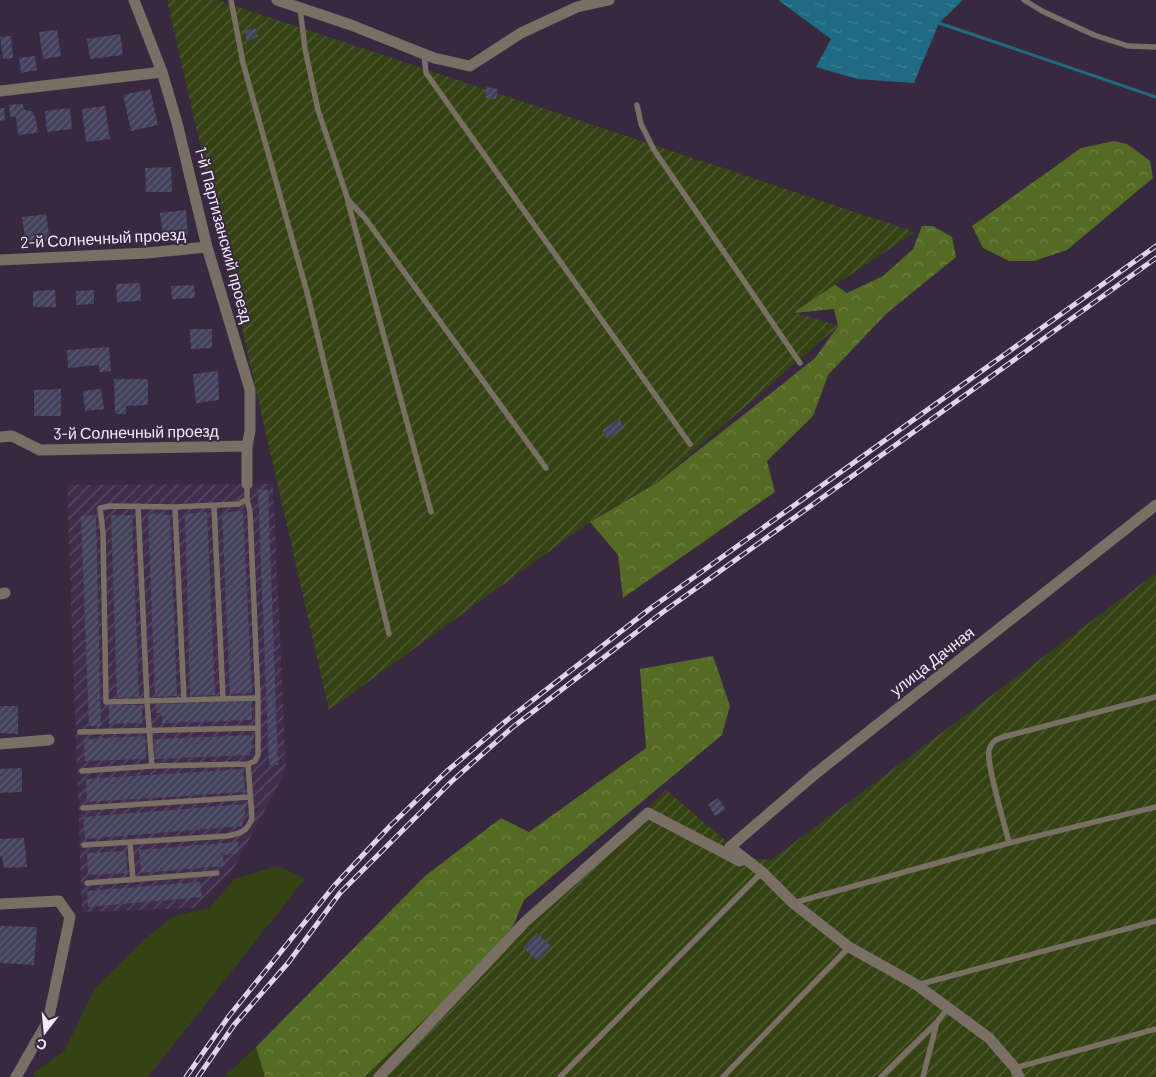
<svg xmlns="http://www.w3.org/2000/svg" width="1156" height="1077" font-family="Barlow,sans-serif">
  <defs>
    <pattern id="industrial-furrows" width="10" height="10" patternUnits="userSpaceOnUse" patternTransform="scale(1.25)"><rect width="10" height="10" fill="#402d4c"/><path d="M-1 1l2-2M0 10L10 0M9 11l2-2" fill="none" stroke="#5c4b67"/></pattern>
    <pattern id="forest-crowns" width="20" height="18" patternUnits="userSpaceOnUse" patternTransform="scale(1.25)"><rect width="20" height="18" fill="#556a22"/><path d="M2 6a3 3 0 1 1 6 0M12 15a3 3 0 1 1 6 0" fill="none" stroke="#6e7f43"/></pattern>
    <pattern id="garden-furrows" width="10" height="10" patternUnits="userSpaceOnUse" patternTransform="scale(1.25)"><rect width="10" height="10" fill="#354314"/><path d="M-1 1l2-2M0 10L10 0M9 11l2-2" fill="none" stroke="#535e37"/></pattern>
    <pattern id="water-ripples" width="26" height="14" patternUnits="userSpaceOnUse" patternTransform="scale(1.25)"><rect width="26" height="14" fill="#206b84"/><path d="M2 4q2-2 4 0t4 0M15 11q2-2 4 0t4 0" fill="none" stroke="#418096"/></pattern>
    <pattern id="building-hatch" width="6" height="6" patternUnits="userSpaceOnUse" patternTransform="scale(1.25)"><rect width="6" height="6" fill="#43415c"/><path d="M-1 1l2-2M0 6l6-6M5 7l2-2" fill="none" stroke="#5f5c74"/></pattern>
  </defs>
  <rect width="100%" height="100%" fill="#382941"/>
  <!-- industrial -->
  <path fill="url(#industrial-furrows)" d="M273,484L286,770L233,870L193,908L82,912L67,485Z"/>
  <!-- grass -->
  <path fill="#354314" d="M278,866L305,879L148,1077H34V1073L65,1050L95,988L145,939L174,916L209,908L234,879Z
    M256,1047L265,1077H225L227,1074Z"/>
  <!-- forest -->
  <path fill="url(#forest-crowns)" d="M1114,141L1127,144L1150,161L1153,178L1067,250L1034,261H1009L983,248L972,226L1081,148Z
    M922,226H933L952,237L956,257L887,313L828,375L813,416L767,461L775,492L623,598L618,555L590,522L658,482L779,387L815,358L838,326L834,309L794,313L828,280L847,293L883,276L913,249Z
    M713,656L730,706L722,735L524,900L513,926L383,1077H265L256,1047L425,876L501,818L529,832L646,748L640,669Z"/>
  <!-- garden -->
  <path fill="url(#garden-furrows)" d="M167,0H217L915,232L794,312L838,326L658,482L590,522L329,710Z
    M1156,573V1077H364L666,790L746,858L771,860Z"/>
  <!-- water -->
  <path fill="url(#water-ripples)" d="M778,0H963L939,23L914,83L857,79L816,67L831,39Z"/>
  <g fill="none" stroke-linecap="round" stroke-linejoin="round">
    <!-- stream -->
    <path stroke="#206b84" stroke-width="3" d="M939,23L1156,97"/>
  </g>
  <!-- building -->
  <path fill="url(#building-hatch)" d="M255,28L258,37L247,41L244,31Z
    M57,30L61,56L43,59L39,32Z
    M120,34L123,55L90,59L87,39Z
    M11,36L13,58L3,59L0,37Z
    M35,56L37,70L21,73L19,58Z
    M486,87L498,89L496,99L485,98Z
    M150,89L158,125L131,131L123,95Z
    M23,104L24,110L31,111L35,116L38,133L18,135L16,117H10L9,105Z
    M105,106L110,139L86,142L82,109Z
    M0,108H4L5,120L0,121Z
    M70,108L72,129L47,132L45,111Z
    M171,167L172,192H146L145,168Z
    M186,210L188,235L163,237L160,213Z
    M46,214L50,241L26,244L22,217Z
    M140,283L141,301L117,302L116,284Z
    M194,285L195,298L172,299L171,286Z
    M55,290L56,307H33V291Z
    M94,290V304L76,305V291Z
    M190,329H212V348L191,349Z
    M109,347L111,371L99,372V365L68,368L67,350Z
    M218,371L219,400L196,403L193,374Z
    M114,379H148V405L126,406V414H115Z
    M61,389V416H34V390Z
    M101,389L104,409L85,411L83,391Z
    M619,419L625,428L607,439L602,430Z
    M258,490H268L278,765H269Z
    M243,511L252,693L230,694L222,513Z
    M207,512L215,695L190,696L185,514Z
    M148,513L170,515L177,696L155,697Z
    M96,515L101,726H89L81,516Z
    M111,515H132L139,697L117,698Z
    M252,701V720L162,723V713H156V704Z
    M109,705H142V723L109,724Z
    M0,706H18V734L0,733Z
    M254,735L250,755L155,759L154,739Z
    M145,736L146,759L85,761L84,739Z
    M22,768V792L0,793V769Z
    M243,769L245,792L87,802L86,779Z
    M718,798L726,809L715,816L708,804Z
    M247,804L242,826L85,839L83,817Z
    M24,838L27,867L4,868L2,857L0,856V839Z
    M238,842L239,853L223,855L224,866L141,873L139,850Z
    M126,851L127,873L88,875L87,853Z
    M200,882L202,897L88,907L87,891Z
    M0,926L37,927L34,965L0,963Z
    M537,933L551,946L538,961L523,948Z"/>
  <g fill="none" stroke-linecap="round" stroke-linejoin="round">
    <!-- service -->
    <path stroke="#7a6f64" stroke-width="5.5" d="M231,0L243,63L308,296L389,634
      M1024,0L1042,11L1094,35L1128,46L1156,47
      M300,8L305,49L318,110L348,200L365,218L546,468
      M424,54L426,73L690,444
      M637,105L641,124L654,150L800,363
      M348,202L431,512
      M247,484V499L239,504L175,507L110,506L100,508L103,533L106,702L258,698L250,512L247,499
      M138,506L147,700L152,766L248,764L255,761L258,755V698
      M214,506L223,699
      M175,507L184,700
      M80,732L257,728
      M82,771L152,766
      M83,808L250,797
      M130,842L133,880
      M1009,843C1005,825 986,764 989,750C991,742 996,739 1003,737L1156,697
      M84,845L227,836C240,834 248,831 252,818L248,764
      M87,883L217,873
      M793,903L1009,843L1156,807
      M917,985L1156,921
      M1015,1068L1156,1029
      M560,1077L762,872
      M723,1077L849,947
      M881,1077L937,1022L948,1008
      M923,1077L937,1022"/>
    <!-- minor -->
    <path stroke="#7a6f64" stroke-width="11" d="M134,0L162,72L177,123L207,247L250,390V431L247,446V484
      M277,0L351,25L434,58L470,66L521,33L577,7L609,0
      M0,91L162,72
      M0,260L147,253L207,247
      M0,437L12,436L40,450L247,446
      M0,594L5,593
      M0,744L49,740
      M0,904L59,901L70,917L48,1021L16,1077
      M379,1077L525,922L648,813L740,861
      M1019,1077L1015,1068L989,1038L917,985L849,947L793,903L762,872L730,847L815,774L1156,505"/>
    <defs>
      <path id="rail" d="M186,1077L229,1016L334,886L390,826L447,771L506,721L651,608L1156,246
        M198,1077L234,1025L288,963L340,893L451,782L513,727L663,612L1156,258"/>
    </defs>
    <!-- rail casing -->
    <use href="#rail" stroke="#dfd5e6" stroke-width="5"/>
    <!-- rail -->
    <use href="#rail" stroke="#382941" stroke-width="3" stroke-dasharray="9" stroke-linecap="butt"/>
  </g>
  <g text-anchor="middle" stroke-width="4" stroke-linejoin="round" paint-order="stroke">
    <!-- street labels -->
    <g font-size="16" fill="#f2e9f9" stroke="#382941">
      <text transform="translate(224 235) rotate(75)" y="6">1-й Партизанский проезд</text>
      <text transform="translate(103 238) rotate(-3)" y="6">2-й Солнечный проезд</text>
      <text transform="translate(136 432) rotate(-1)" y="6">3-й Солнечный проезд</text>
      <text transform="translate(932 661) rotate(-38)" y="6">улица Дачная</text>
    </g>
  </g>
  <!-- north arrow -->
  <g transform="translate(45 1032) rotate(196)" stroke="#382941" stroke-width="4" paint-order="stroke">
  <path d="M0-4L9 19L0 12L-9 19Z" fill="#f2e9f9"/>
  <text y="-8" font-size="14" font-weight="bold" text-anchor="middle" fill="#f2e9f9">С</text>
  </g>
</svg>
